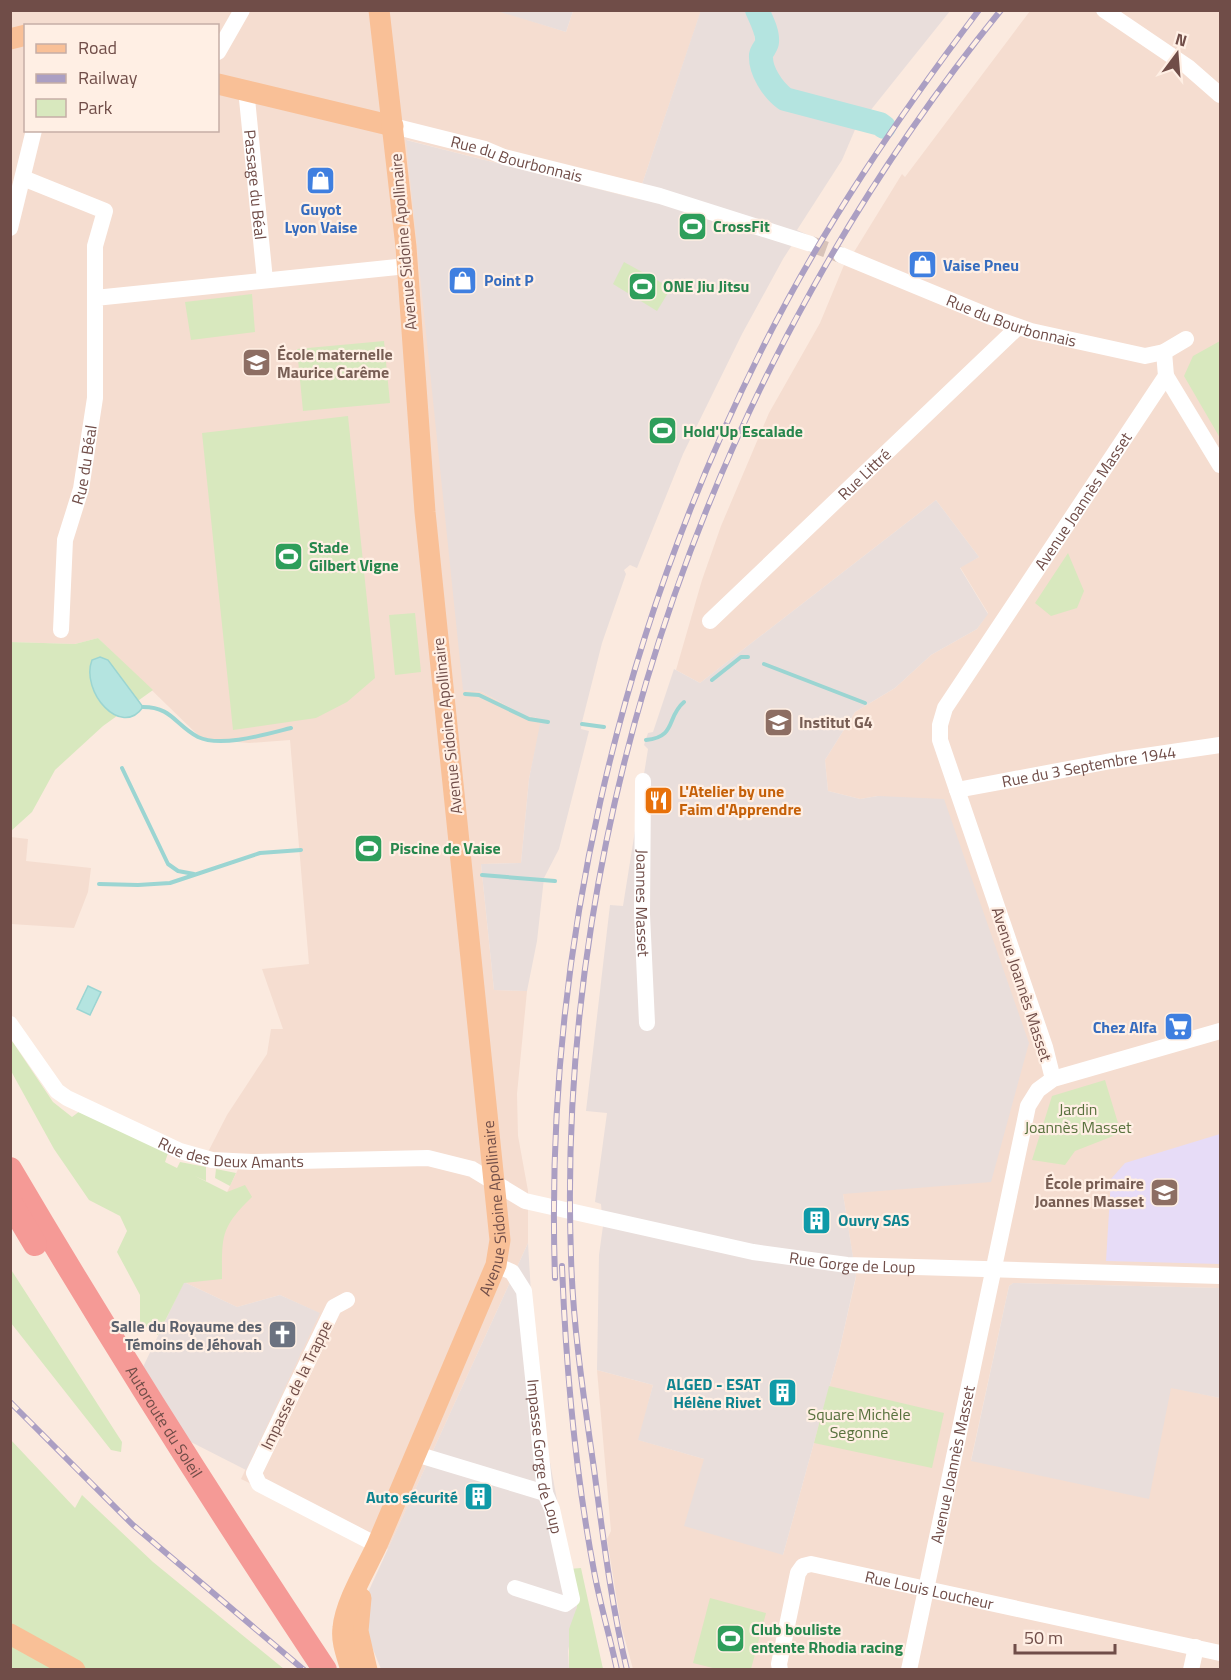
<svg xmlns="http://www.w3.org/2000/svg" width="1231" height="1680" font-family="'Titillium Web',sans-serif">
  <rect width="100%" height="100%" fill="#fbeadf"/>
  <!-- residential -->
  <path fill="#f5ddd0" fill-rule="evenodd" d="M497,10L566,32L573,11H701L637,199L407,140L464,690L482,692L523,715L542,719L529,779L521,863L481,864L494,990L527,991L517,1094L518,1136L528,1191V1243L388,1549L241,1479L319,1313L280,1295L237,1307L184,1282L241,1163L208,1152L227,1115L267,1054L271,1029H283L262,969L309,964L290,740L249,743L202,739L98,638L75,644L11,642L10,11ZM26,26H218V130H26Z
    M1030,11H1220V1288L1013,1283L1009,1286L971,1460L1171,1387L1220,1398V1669H633L621,1625L607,1539L611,1531L597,1370L653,1385L639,1440L704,1459L783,1555L839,1352L856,1277L843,1194L878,796L860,799L828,791L825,760L855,712L895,688L931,655L977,629L988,613L960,567L979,557L936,500L700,683L676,670L702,580L721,526L769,413L820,323L844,265L834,261L842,247L854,252L902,174L905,177Z
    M11,837L28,839L26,861L91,868L88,892L74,928L11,924Z"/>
  <!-- industrial -->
  <path fill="#e9dedb" d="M701,10L748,11L753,20L757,61L772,97L821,112L820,117L857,125L842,160L797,230L808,235L792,245L783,259L742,334L683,454L637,568L630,565L624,570L626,574L602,643L582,722L581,729L589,731L559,849L544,878L537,941L527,991L494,990L481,864L521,863L529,779L541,719L523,715L482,692L463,690L406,140L637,199Z
    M497,11H573L566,32Z
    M763,11H950L870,111L800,95L783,88L774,77L771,28Z
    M936,500L979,557L960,568L988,614L977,629L931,655L895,688L855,712L825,760L828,791L860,799L878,796L944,799L1029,1043L991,1182L843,1194L856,1276L839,1352L783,1555L684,1526L704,1459L638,1440L653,1385L597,1370L599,1255L603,1226L601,1204L595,1202L607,1113L586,1111L610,905L623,906L648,749L644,745L648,733L653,732L674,669L700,683Z
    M528,1243L537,1393L577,1607L568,1651L569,1669H381L368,1637L365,1599Z
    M184,1282L237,1307L280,1295L320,1313L246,1470L187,1440L142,1369Z
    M1013,1283L1220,1288V1398L1171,1388L1149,1499L971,1461L1009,1286Z"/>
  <!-- education -->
  <path fill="#e7dcf7" d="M1220,1134V1264L1106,1261L1111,1179L1125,1163Z"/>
  <!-- green -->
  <path fill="#d8e8be" d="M624,262L671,288L657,311L613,284Z
    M252,294L255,332L191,340L185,302Z
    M384,341L390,403L303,411L297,349Z
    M1220,341V438L1184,376L1193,356Z
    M348,416L375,678L347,702L316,718L233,730L202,433Z
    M1068,553L1084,591L1077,608L1051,616L1035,603Z
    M415,613L421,672L395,675L389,615Z
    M98,638L153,690L103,726L55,770L32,812L11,831L10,642L75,644Z
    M10,1032L12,1041L53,1102L72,1117L80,1111L168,1153L165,1162L177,1168L180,1162L206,1167V1181L195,1176L227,1192L245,1185L252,1197C220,1228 222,1236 222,1279L184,1283L158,1335L140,1322V1295L117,1252L127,1231L120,1216L89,1200L54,1149L11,1071Z
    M1105,1080L1121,1133L1075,1151L1065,1165L1032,1160L1052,1096Z
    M216,1169L236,1173L230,1186L215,1178Z
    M10,1268L122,1442L121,1452L111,1450L11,1323Z
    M829,1386L944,1413L932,1468L814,1443Z
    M10,1439L75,1508L82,1495L153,1562L284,1669L15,1670L11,1667Z
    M581,1568L603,1669L569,1670V1629L577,1607L569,1569Z
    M710,1598L766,1613L751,1669H717L693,1663Z"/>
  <!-- water -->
  <path fill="#b4e4e0" stroke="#9bd5d2" stroke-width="1.5" d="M100,657L108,660L143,707C121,739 80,691 92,660Z
    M88,986L101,992L90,1015L77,1009Z"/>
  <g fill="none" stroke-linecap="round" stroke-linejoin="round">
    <!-- stream -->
    <path stroke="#9bd5d2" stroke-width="4" d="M764,664L865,703
      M712,680L741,657H748
      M465,694L479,695L529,719L548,722
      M143,707C172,707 175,725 198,737C221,748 267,734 291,728
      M582,724L604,727
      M646,740C677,737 666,717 684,702
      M122,768L168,864L178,871L194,874
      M482,875L555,881
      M99,884L138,885L170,883L260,853L301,850"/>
    <!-- river -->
    <path stroke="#b4e4e0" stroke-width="24" d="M757,10C761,19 768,32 767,42C767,46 762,50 761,55C760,71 773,90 785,99L880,124L884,127"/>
    <!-- minor-tunnel -->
    <path stroke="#d8c3b9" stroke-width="16" stroke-dasharray="16 8" stroke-linecap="butt" d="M811,244L841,255"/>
    <!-- minor -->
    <g stroke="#fff" stroke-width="16">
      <path d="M1104,10L1188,67L1220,95"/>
      <path d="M218,52L242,10"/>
      <path id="s1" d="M246,89L265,280"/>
      <path id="s2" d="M393,126L485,149L504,157L660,196L811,244"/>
      <path d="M23,178L105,211L95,246V298"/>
      <path d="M10,228L34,130"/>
      <path id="s3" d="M841,255L991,317L1031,331L1145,356L1164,352L1186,339"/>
      <path d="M1166,376L1220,465"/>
      <path id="s4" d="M710,621L1017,328"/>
      <path id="s5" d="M61,630L65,540L81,489L95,398V298L407,266"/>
      <path id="s6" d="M643,781L642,914L647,1023"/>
      <path id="s7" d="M957,790L1111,761L1220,745"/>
      <path id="s8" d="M10,1024L57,1091L67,1098L180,1151L212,1160L253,1162L428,1158L472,1169L525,1201L753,1252L847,1265L1220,1276"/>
      <path id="s9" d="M1053,1079L1045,1047L940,740V725L945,708L1166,376L1164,352"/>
      <path id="s10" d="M496,1265L512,1272L524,1291L545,1493L552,1509L572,1599L565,1604L515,1588"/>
      <path d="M347,1300L334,1307L254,1473L259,1484L377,1545"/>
      <path d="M416,1454L545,1493"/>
      <path id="s11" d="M780,1670L779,1664L798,1573L803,1566L811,1564L1220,1653"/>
      <path id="s12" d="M909,1670L1028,1106L1038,1090L1053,1079L1220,1031"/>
      <path d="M1191,1670L1196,1647"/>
    </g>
    <!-- major -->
    <g stroke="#f9c097" stroke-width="21">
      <path d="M10,39L26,35"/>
      <path d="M218,84L393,126"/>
      <path d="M361,1598L358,1631L367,1670"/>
      <path d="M10,1634L75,1670"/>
      <path id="s13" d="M351,1670C347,1656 341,1642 343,1628C345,1603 367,1567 377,1545L496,1265L500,1240L425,512L406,247L379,10"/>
    </g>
    <!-- highway -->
    <g stroke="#f59a96" stroke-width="24">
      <path id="s14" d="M10,1169C110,1339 216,1506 325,1670"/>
      <path d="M10,1202L35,1244"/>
    </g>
    <defs>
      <path id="rail" d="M562,1266C566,1368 575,1471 594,1571C600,1604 610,1637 617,1670
        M555,1278C544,957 618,638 761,351C821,230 898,117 979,10
        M10,1402L133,1525L304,1670
        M627,1670C611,1603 603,1536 594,1469C584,1399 573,1328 571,1257C555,809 719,357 1001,10"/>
    </defs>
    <!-- rail casing -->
    <use href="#rail" stroke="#ab9fc3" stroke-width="6"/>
    <!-- rail -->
    <use href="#rail" stroke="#ffefe4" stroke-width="4" stroke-dasharray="11" stroke-linecap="butt"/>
  </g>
  <!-- icons -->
  <defs>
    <symbol id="shop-square" viewBox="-11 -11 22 22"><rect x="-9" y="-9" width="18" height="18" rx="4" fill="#3f7fe0" stroke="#ffefe4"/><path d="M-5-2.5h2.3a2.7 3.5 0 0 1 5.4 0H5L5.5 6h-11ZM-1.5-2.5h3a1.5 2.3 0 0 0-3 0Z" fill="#fff"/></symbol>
    <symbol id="stadium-square" viewBox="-11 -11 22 22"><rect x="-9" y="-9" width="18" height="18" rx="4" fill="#2e9e5b" stroke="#ffefe4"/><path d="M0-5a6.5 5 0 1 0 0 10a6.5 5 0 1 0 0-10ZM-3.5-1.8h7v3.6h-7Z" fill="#fff"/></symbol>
    <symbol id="school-square" viewBox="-11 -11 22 22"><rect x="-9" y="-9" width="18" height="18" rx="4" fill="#8d6e63" stroke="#ffefe4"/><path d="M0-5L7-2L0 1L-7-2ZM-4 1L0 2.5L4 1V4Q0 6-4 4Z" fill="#fff"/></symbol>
    <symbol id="restaurant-square" viewBox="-11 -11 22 22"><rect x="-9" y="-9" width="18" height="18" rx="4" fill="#e8710a" stroke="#ffefe4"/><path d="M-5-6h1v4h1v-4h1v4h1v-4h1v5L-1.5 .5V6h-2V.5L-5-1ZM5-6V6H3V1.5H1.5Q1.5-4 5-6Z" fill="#fff"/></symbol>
    <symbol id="supermarket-square" viewBox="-11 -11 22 22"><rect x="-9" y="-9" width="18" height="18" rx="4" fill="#3f7fe0" stroke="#ffefe4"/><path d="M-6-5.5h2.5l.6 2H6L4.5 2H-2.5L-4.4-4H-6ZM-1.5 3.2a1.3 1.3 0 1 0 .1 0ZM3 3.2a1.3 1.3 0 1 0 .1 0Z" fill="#fff"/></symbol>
    <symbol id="building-square" viewBox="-11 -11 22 22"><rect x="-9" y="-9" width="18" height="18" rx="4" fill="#0f9aa8" stroke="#ffefe4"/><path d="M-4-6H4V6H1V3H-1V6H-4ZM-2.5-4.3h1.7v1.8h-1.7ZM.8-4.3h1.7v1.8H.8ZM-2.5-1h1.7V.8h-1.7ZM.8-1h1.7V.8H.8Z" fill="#fff"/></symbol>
    <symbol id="church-square" viewBox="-11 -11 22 22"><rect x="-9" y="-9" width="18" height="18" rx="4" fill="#6b7280" stroke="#ffefe4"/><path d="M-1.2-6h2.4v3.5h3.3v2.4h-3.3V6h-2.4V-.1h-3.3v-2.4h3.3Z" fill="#fff"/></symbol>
  </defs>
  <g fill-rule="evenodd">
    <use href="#shop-square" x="304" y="164" width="33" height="33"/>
    <use href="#stadium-square" x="676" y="210" width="33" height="33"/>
    <use href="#shop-square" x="906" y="248" width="33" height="33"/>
    <use href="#shop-square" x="446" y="264" width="33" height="33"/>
    <use href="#stadium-square" x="626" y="270" width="33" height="33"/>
    <use href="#school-square" x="240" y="346" width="33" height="33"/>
    <use href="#stadium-square" x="646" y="414" width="33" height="33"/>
    <use href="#stadium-square" x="272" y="540" width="33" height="33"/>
    <use href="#school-square" x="762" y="706" width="33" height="33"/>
    <use href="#restaurant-square" x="642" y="784" width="33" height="33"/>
    <use href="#stadium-square" x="352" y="832" width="33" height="33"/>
    <use href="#supermarket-square" x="1162" y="1010" width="33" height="33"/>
    <use href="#school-square" x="1148" y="1176" width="33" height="33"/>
    <use href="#building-square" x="800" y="1204" width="33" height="33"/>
    <use href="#church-square" x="266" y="1318" width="33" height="33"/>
    <use href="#building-square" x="766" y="1376" width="33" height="33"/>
    <use href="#building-square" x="462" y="1480" width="33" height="33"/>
    <use href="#stadium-square" x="714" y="1622" width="33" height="33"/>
  </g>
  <g text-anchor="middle" stroke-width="4.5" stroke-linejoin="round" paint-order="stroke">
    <!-- street labels -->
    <g font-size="16" fill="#704d48" stroke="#ffefe4">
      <text dy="6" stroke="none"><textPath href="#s2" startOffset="128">Rue du Bourbonnais</textPath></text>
      <text dy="6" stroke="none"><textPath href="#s1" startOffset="96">Passage du Béal</textPath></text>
      <text transform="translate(403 242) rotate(-95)" y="6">Avenue Sidoine Apollinaire</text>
      <text dy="6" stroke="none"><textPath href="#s3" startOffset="183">Rue du Bourbonnais</textPath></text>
      <text dy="6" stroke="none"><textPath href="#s5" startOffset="168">Rue du Béal</textPath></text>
      <text dy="6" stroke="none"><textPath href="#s4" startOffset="213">Rue Littré</textPath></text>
      <text dy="6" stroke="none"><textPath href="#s9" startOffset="639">Avenue Joannès Masset</textPath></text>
      <text transform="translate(447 726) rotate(-96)" y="6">Avenue Sidoine Apollinaire</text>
      <text dy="6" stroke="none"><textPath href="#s7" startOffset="134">Rue du 3 Septembre 1944</textPath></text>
      <text dy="6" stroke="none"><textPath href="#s6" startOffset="122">Joannes Masset</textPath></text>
      <text transform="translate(1022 984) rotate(72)" y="6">Avenue Joannès Masset</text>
      <text dy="6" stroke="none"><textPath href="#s8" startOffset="270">Rue des Deux Amants</textPath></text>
      <text dy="6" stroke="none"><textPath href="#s13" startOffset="494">Avenue Sidoine Apollinaire</textPath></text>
      <text dy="6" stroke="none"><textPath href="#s8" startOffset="909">Rue Gorge de Loup</textPath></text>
      <text transform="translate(296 1385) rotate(-64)" y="6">Impasse de la Trappe</text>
      <text dy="6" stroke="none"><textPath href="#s14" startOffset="296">Autoroute du Soleil</textPath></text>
      <text dy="6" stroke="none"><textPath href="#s10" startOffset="207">Impasse Gorge de Loup</textPath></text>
      <text dy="6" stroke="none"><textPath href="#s12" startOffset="210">Avenue Joannès Masset</textPath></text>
      <text dy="6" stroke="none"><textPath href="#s11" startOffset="237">Rue Louis Loucheur</textPath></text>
    </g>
    <!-- shop labels -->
    <g font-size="16" font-weight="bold" fill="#366cbe" stroke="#ffefe4" text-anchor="start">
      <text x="321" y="215" text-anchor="middle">Guyot<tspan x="321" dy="18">Lyon Vaise</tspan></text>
      <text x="943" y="271">Vaise Pneu</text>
      <text x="484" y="286">Point P</text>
      <text x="1157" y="1033" text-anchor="end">Chez Alfa</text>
    </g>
    <!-- leisure labels -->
    <g font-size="16" font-weight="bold" fill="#27864d" stroke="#ffefe4" text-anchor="start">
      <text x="713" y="232">CrossFit</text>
      <text x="663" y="292">ONE Jiu Jitsu</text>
      <text x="683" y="437">Hold'Up Escalade</text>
      <text x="309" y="553">Stade<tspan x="309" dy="18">Gilbert Vigne</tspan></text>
      <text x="390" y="854">Piscine de Vaise</text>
      <text x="751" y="1635">Club bouliste<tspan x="751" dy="18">entente Rhodia racing</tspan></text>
    </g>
    <!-- education labels -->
    <g font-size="16" font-weight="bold" fill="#785e54" stroke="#ffefe4" text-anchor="start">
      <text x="277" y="360">École maternelle<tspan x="277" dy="18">Maurice Carême</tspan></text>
      <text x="799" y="728">Institut G4</text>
      <text x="1144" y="1189" text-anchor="end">École primaire<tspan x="1144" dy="18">Joannes Masset</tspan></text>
    </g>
    <!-- food labels -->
    <g font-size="16" font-weight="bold" fill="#c56008" stroke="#ffefe4" text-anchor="start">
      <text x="679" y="797">L'Atelier by une<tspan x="679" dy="18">Faim d'Apprendre</tspan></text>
    </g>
    <!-- park labels -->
    <g font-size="16" fill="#58713d" stroke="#ffefe4">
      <text x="1078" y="1115">Jardin<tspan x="1078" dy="18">Joannès Masset</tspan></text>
      <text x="859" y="1420">Square Michèle<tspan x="859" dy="18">Segonne</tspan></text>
    </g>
    <!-- culture labels -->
    <g font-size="16" font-weight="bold" fill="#0d838f" stroke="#ffefe4" text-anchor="end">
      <text x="838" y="1226" text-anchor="start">Ouvry SAS</text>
      <text x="761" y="1390">ALGED - ESAT<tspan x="761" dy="18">Hélène Rivet</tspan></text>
      <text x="458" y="1503">Auto sécurité</text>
    </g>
    <!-- worship labels -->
    <g font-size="16" font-weight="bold" fill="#5b616d" stroke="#ffefe4" text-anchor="end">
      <text x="262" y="1332">Salle du Royaume des<tspan x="262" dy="18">Témoins de Jéhovah</tspan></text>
    </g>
  </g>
  <!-- border -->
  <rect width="1231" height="1680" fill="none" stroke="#704d48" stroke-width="24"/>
  <!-- legend -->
  <rect x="24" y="24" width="195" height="108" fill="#ffefe4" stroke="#c6aea6" stroke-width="1.5"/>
  <rect x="36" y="44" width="30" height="9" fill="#f9c097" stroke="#c6aea6" stroke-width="1.5"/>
  <text x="78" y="54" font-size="18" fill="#704d48">Road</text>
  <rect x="36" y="74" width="30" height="9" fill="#ab9fc3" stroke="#c6aea6" stroke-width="1.5"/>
  <text x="78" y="84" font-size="18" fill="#704d48">Railway</text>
  <rect x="36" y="99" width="30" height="18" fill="#d8e8be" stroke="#c6aea6" stroke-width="1.5"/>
  <text x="78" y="114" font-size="18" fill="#704d48">Park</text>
  <!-- north arrow -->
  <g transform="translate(1177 54) rotate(16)" stroke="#ffefe4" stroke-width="4.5" paint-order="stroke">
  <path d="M0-4.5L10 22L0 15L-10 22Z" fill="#704d48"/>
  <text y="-9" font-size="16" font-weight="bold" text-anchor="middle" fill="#704d48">N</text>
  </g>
  <!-- scale -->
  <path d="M1015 1644v9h100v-9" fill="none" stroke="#704d48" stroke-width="3"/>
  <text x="1024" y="1644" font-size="18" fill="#704d48" stroke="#ffefe4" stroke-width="4.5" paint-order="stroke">50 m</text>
</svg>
